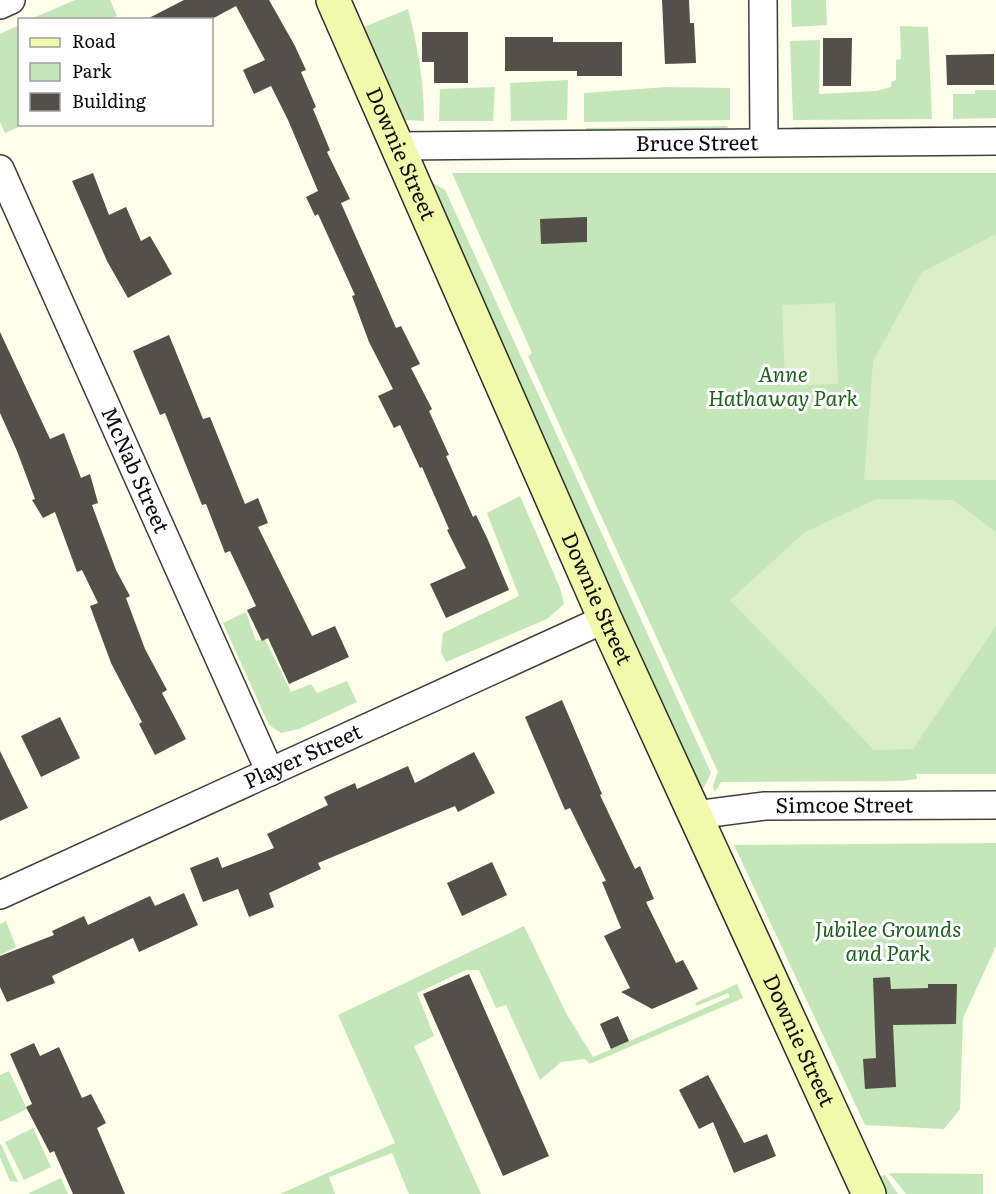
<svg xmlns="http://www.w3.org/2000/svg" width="996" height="1194" font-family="Literata,serif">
  <rect width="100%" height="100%" fill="#fdfeec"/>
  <!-- green -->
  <path fill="#c5e6b8" d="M75,0H110L117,16L107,20L31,19Z
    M791,0H826L827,25L792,27Z
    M408,9C418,47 424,82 424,121L404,120L364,27Z
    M19,25L20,124L23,125L5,133L0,122V34Z
    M900,26L928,27L932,119L793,120L790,41L820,40L819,94L876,91L891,87V82L896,80V60L901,59Z
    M568,80L567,120L511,121L510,83Z
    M495,87L493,121H439L440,89Z
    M667,87L730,88V120L584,122V93Z
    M975,90H996V118L953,119V94H975Z
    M728,126L726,131L586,137V128Z
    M935,126L934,133L798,130L792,127Z
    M452,173H996V774H916L917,779L901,781L721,782L715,792L713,786L718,772L528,356L532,353Z
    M431,182L445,190L706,762L711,773L703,789L696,787Z
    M520,496L560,588L564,604L547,619L446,662L441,652L443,633L519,596L487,513Z
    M246,612L256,641L265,639L291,692L311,684L317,693L347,681L357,702L299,729L281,733L269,725L223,623Z
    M996,843V946L963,1018L960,1109L944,1129L865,1125L734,845Z
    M6,921L16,947L0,955V924Z
    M524,926L566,1013L593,1057L730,997L728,993L697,1006L695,1003L737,984L743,998L590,1064L585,1059L561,1062L540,1080L506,1005L496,1008L479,970H466L417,993L434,1036L414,1046L481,1194H409L392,1153L329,1177L335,1194H280L395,1143L338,1015Z
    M9,1071L27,1109L0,1122V1075Z
    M33,1128L51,1167L24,1180L5,1142Z
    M0,1145L1,1144L18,1182L10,1181L0,1157Z
    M889,1173L983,1174V1194H906Z
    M885,1175L898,1194H878L872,1179Z
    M61,1178L68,1194H30L29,1193Z"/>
  <!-- pitch -->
  <path fill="#d9eec9" d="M996,234V480H864L873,361L922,272Z
    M835,303L838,384L785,386L782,305Z
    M876,499L953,500L996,532V626L913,749L874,750L730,600L805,532Z"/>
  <!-- building -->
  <path fill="#544f49" d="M184,0H269L295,46L306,70L301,72L316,107L313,109L330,150L327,152L350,199L341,203L396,328L401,326L420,364L411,368L432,409L429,411L449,455L446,456L473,517L476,515L488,540L509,590L446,618L430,584L466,568L447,530L449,529L422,467L420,468L400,425L394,428L378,396L393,389L369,342L352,296L355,295L318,214L315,216L306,197L318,191L288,120L271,86L254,94L243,70L265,60L236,6L210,20H145Z
    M662,0H689L690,23H694L696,63L665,64Z
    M422,32H468V83H434V62H422Z
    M505,37H553V42H622V76H577V71H505Z
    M823,38H852L851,86H823Z
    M994,54V85H947L946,55Z
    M93,173L109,215L126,207L141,241L150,236L172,274L128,298L107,261L72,181Z
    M587,217V242L541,244L540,219Z
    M0,332L50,439L64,433L81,478L90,474L98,503L92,505L116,570L130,596L126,598L145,649L167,690L162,693L186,739L155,755L139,724L142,722L111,663L90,606L98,603L82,570L77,572L55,512L43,518L32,500L35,499L17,451L0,413Z
    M169,335L203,419L210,417L245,504L258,498L268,523L258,527L312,636L335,626L349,657L289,684L268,638L262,641L247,610L256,606L230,551L225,553L206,504L202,505L165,413L160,415L133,351Z
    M562,700L602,794L600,795L635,869L640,866L654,899L646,902L676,963L683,960L698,989L652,1009L621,992L630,988L604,936L621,928L602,882L606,881L570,808L565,810L525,717Z
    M60,717L80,758L41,777L21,736Z
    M0,751L28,808L0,821Z
    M474,752L495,793L458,812L455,806L318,863L321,869L269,893L274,907L249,917L238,889L203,902L190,868L218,857L222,868L274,848L267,834L328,805L324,797L355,783L357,789L408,766L415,783Z
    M492,862L507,895L462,916L447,883Z
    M184,893L198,925L139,952L133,938L52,976L55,983L7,1002L0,987V956L54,935L52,931L84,916L88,925L150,896L155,906Z
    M469,974L549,1156L503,1176L423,994Z
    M890,977L891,989L928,988V984H957L956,1024L893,1025L896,1087L865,1089L863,1059L876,1058L873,978Z
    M618,1016L629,1041L611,1049L600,1024Z
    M34,1043L40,1056L59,1047L82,1098L91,1094L106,1123L97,1128L125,1194H73L54,1151L50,1153L26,1107L32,1104L10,1054Z
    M708,1075L744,1143L767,1134L776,1156L734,1173L713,1122L699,1129L679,1090Z"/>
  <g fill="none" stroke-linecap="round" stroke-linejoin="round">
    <defs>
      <g id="street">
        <path d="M763,0L764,142"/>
        <path d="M0,5L11,0"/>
        <path id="s1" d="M399,146L996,141"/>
        <path id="s2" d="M0,169L270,772"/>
        <path id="s3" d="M695,815L765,806L996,805"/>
        <path id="s4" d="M0,895L605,619"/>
      </g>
      <g id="secondary">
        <path id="s5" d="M333,0L605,619L869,1194"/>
      </g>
    </defs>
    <!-- street casing -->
    <use href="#street" stroke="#3f3f3f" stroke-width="30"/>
    <!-- secondary casing -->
    <use href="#secondary" stroke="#2e2e2e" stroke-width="36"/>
    <!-- street -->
    <use href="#street" stroke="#fff" stroke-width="27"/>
    <!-- secondary -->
    <use href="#secondary" stroke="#f1faaa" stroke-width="33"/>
  </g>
  <g text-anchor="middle" stroke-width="6" stroke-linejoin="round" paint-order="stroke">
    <!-- street labels -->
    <g font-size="21" fill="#0c0c0c" stroke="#fff">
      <text dy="7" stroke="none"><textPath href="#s1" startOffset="298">Bruce Street</textPath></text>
      <text dy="7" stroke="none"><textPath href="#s5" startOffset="168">Downie Street</textPath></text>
      <text dy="7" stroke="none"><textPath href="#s2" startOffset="330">McNab Street</textPath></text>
      <text dy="7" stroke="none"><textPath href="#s5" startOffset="654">Downie Street</textPath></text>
      <text dy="7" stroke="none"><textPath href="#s4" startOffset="333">Player Street</textPath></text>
      <text dy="7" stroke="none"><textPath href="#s3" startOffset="150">Simcoe Street</textPath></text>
      <text dy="7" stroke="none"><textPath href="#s5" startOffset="1140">Downie Street</textPath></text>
    </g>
    <!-- park labels -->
    <g font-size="21" font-style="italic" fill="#205f21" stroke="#fff">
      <text x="783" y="382">Anne<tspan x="783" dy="24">Hathaway Park</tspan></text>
      <text x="888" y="937">Jubilee Grounds<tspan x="888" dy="24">and Park</tspan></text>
    </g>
  </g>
  <!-- legend -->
  <rect x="18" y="18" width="195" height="108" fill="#ffffff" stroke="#9e9e9e" stroke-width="1.5"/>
  <rect x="30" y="38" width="30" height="9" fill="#f1faaa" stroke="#9e9e9e" stroke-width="1.5"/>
  <text x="72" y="48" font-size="18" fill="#0c0c0c">Road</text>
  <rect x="30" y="63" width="30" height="18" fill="#c5e6b8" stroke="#9e9e9e" stroke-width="1.5"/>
  <text x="72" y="78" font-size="18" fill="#0c0c0c">Park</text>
  <rect x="30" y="93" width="30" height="18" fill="#544f49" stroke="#9e9e9e" stroke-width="1.5"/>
  <text x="72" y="108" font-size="18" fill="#0c0c0c">Building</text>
</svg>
